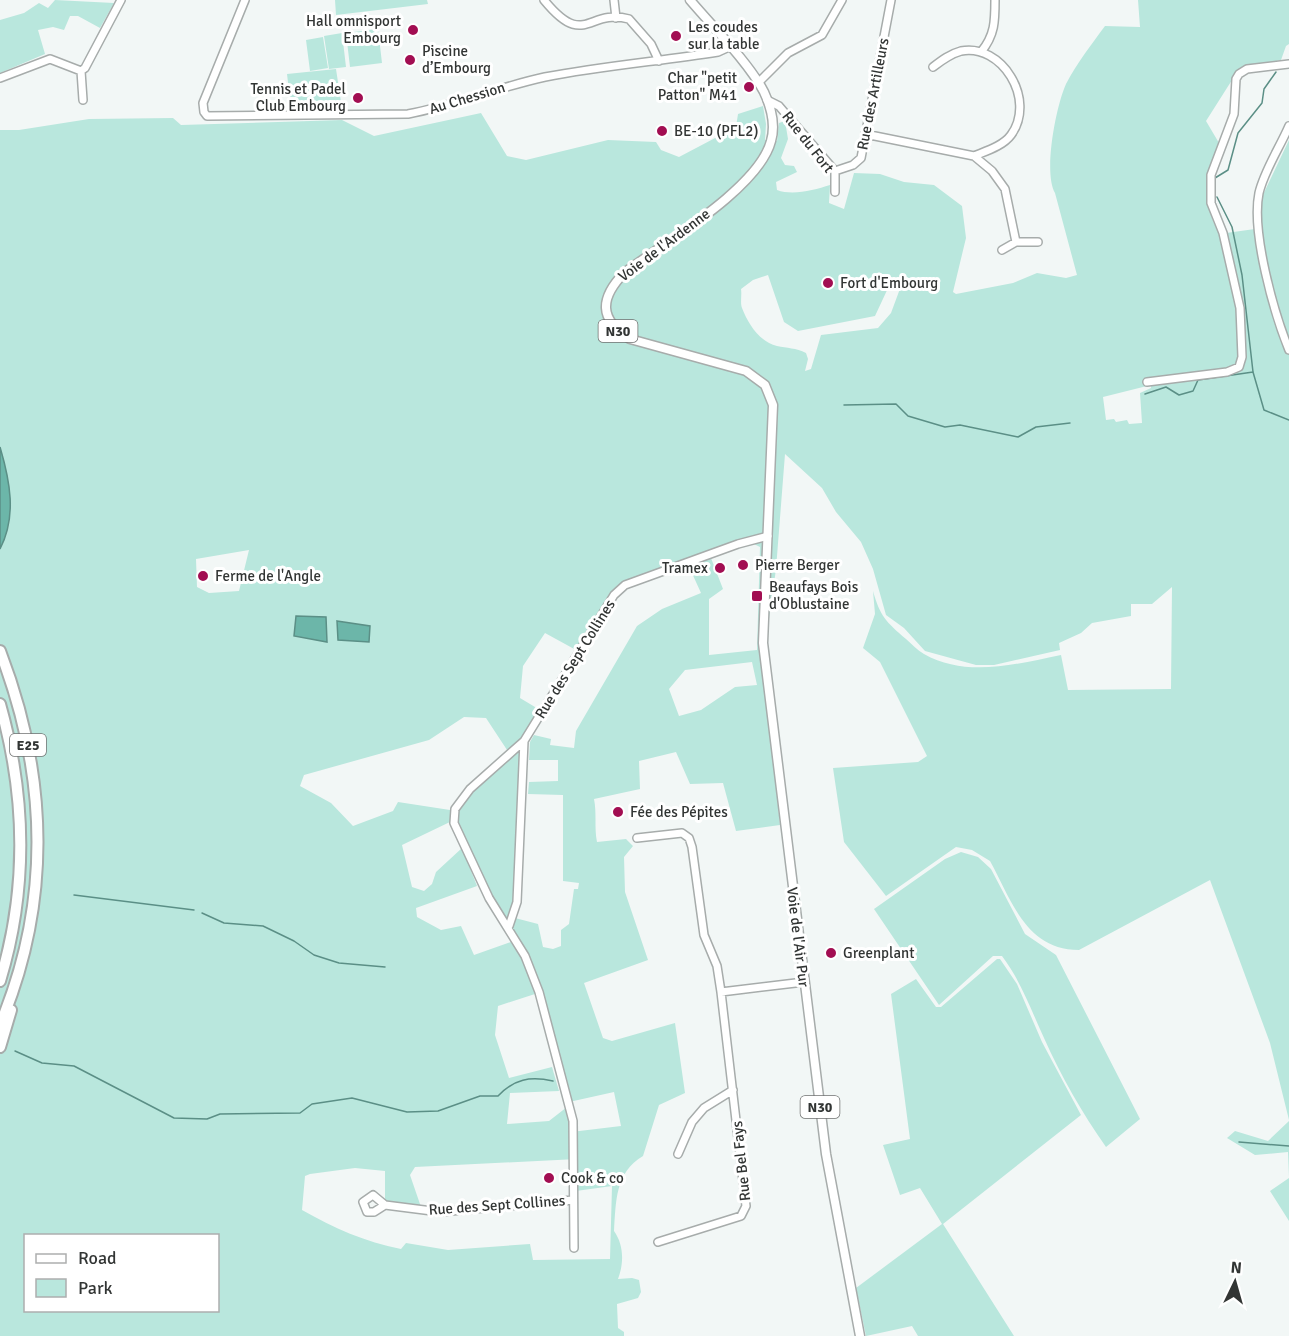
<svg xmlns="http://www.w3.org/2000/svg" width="1289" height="1336" font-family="Signika,sans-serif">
  <rect width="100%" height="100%" fill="#f2f7f6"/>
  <!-- green -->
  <path fill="#b9e7dd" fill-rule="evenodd" d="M55,0L114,3L100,28L78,16H70L64,30L53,27L38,30L45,54L0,73V20L24,13L39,3L48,8Z
    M335,0H427L428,4L336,15Z
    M1138,0H1289V44L1286,46L1281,60L1239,69L1206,121L1219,143C1207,178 1201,199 1219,234L1262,228L1261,199L1289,140V1120L1270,1043L1210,880L1079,950C1026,950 1012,901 990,861L972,850L956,847L886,896L844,842L833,768L918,762L927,756L880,662L863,648L875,614L873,591C880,616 886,622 906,639C912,644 917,650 924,654C966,678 1017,664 1061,655L1068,690L1171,689L1172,587L1152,604H1131V616L1092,623L1081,633L1059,643L1060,650L994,665H976L925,651L904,628L886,615L873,569L861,542L836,512L822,488L785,454L776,569L767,633L766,691L780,825L736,831L723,783L690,784L676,752L639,761L640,789L594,799C597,814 594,827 597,842L626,839L633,846L624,857L625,892L648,960L584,983L603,1038L612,1041L675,1023L685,1093L659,1105L643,1156C615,1172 616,1202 614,1231C624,1245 624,1263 618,1279L632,1278L639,1280L641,1292L638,1298L617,1304L618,1328L624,1332V1336H0V549C17,515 9,481 0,447V130H19L89,119L173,118L181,125L342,120L374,136L481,113L507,156L526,160L608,140L656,142L661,150L679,157L736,127L738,114L763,106L766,124L765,140L777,141L779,123L785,121L788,139L781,158L785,165L794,166L797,172L776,182L777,190C793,196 814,190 830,185L829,203L844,209L854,173L880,174L904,182L934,185L962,206L966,238L953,292L956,294L1013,283L1037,273L1066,278L1077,275L1055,193C1043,173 1056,106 1066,84C1077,63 1091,45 1105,26L1140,27ZM768,275L784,322L798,331L875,316L889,286H901L891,313L878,328L821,335L811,369L805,371L808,359L806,353C796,348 787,348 777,346C760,342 748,324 742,308C740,303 742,295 741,289L753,280ZM1151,385V388L1140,393L1142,423L1129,424L1127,420L1116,422L1114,419L1106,420L1103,397ZM752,543L760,547L757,650L709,655V599L723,589L711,558ZM249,550L239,591L209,593L197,587L196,559ZM686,560L701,593L662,609L637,626L576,731L574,748L550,745L551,739L534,735L530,742L529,760H558V781L529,782L528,794L563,795V881L579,883L578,889H574L569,924L561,930V946L553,949L543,947L538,924L515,918L511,926L538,984L569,1102L614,1092L621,1126L571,1132L567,1107L549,1121L507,1124L510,1093L559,1091L552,1067L509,1078L495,1035L498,1006L538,993L532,972L511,942L474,955L461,926L441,930L417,917L416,908L477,886L462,848L436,872L432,884L424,891L412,887L402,845L452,821L450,810L398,802L393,811L353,826L331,803L300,786L304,775L429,740L464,717L486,718L511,756C494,771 454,794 457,821L490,898L509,924L512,916L517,882L522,780L521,740L540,710L520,698L523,666L545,633L576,650L614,589L621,583ZM752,662L757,685L735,687L701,710L679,716L669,689L685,670ZM577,1159L576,1191L612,1186L610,1259L533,1260L530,1244L448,1250L406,1243L401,1249C365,1242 334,1228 302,1210L305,1176L310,1174L355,1168L385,1171V1201L421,1207L410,1175L415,1167ZM26,1236H218V1310H26Z
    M378,29L382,63L350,67L346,33Z
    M342,33L346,67L329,69L324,36Z
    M323,37L328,68L310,71L306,40Z
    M336,69L341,102L291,108L287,74Z
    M961,852L978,857L991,869L1025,934L1056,955L1140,1119L1106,1147C1082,1113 1061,1076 1044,1038C1031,1010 1021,981 1002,956H993L939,1005L874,909L945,859Z
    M997,959H1000L1017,984L1042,1042L1081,1115L943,1224L1014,1336H918L912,1326L866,1336L856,1288L942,1224L920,1188L900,1195L883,1145L910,1139L891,994L916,979L936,1007H941Z
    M1289,1121V1177L1288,1152L1255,1155L1227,1138L1235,1131L1268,1141Z
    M1289,1178V1221L1270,1191Z"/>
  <!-- water -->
  <path fill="#6cb6a9" stroke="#5b8f86" stroke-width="1.5" d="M0,447C10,481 17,516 0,549Z
    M296,616L326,617L327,642L294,636Z
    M337,621L370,626L369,642L338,640Z"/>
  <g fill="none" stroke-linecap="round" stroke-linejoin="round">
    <!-- stream -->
    <path stroke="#5b8f86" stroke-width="1.5" d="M1215,184V178L1228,170L1238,133L1262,103L1264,89L1276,72
      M1217,197L1232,227L1242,275L1253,372L1264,410L1289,420
      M1145,394L1166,387L1179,395L1193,391L1198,380L1253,372
      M844,405L896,404L908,416L945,427L960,425L1018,437L1036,427L1070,423
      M74,895L194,910
      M202,913L224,923L263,926L294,941L314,955L339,963L385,967
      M15,1051L42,1063L74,1066L174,1118L207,1119L220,1114L300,1113L312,1104L352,1098L407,1112L438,1111L480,1096H498C514,1079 530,1076 553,1081
      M1239,1142L1289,1146"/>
    <defs>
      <path id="minor" d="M245,0L203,103L204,112L207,116L408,114C455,105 499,87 545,77C602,66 661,61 718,52L729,47
        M544,0C585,50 587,8 629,19L651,44L659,61
        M614,0L616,18
        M981,52C995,35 995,21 995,0
        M933,67C942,60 950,54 961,51C1001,43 1037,99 1011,135C1003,146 986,151 974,156
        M81,71L83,100
        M0,78L50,59L81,71L85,68L121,0
        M758,83L788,53L822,35L842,0
        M767,100L779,106L835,171V192
        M1289,126C1280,147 1264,171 1259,193C1251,232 1274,313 1289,350
        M865,134L974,156L992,171L1005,189L1016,242
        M835,171L853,165L861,158L891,0
        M1002,250L1016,242H1038
        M1147,382L1227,372L1239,367L1242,357L1240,308L1223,233L1211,203V175L1234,114L1236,79L1239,74L1247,69L1289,64
        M524,741L470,789L455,809L454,823L489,898L525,956L539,992L573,1121L574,1248
        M637,838L682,833L689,838L692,847L704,935L717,966L721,992L746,1206L741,1216L658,1242
        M509,926L517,902L524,741L614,595L625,585L738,544L768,536
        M721,992L804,982
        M678,1154L692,1122L704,1108L733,1090
        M385,1205L374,1212H367L363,1202L373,1195L385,1205L440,1212L573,1200"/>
      <path id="major" d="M690,0C712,26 749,63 764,92C771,107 776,124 771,141C759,188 664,243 624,273C600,298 598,319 630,339L746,371L765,385L773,405L763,643L826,1154L860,1336"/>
      <path id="highway" d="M0,651C48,776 52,901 0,1025
        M0,704C26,796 28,889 0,981
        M0,1047L11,1010"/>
    </defs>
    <!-- minor casing -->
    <use href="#minor" stroke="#a7acab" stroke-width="10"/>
    <!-- major casing -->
    <use href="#major" stroke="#a7acab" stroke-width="11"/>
    <!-- highway casing -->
    <use href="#highway" stroke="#a7acab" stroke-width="14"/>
    <!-- minor -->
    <use href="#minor" stroke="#fff" stroke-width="7"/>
    <!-- major -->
    <use href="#major" stroke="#fff" stroke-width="8"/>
    <!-- highway -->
    <use href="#highway" stroke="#fff" stroke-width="10"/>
  </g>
  <!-- markers -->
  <g fill="#a20e52" stroke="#fff" stroke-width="2">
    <circle cx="413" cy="30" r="6"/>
    <circle cx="676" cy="36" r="6"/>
    <circle cx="410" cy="60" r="6"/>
    <circle cx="749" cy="87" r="6"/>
    <circle cx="358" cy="98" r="6"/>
    <circle cx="662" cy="131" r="6"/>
    <circle cx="828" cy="283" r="6"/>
    <circle cx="743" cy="565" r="6"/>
    <circle cx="720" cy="568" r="6"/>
    <circle cx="203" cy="576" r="6"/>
    <rect x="751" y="590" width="12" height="12" rx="3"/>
    <circle cx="618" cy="812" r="6"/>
    <circle cx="831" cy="953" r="6"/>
    <circle cx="549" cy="1178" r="6"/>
  </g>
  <g text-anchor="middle" stroke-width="6" stroke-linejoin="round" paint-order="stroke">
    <!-- shield labels -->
    <g fill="#fff" stroke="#707271" stroke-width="1.5">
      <rect x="598.5" y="320" width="39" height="22" rx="4.5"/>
      <rect x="10" y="734" width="36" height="22" rx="4.5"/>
      <rect x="800.5" y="1096" width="39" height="22" rx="4.5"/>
    </g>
    <g font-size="14" font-weight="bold" fill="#323534">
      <text x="618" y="336">N30</text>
      <text x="28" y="750">E25</text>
      <text x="820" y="1112">N30</text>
    </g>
    <!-- poi labels -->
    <g font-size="15" fill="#323534" stroke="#fff" text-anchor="start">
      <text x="401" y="26" text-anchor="end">Hall omnisport<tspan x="401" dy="17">Embourg</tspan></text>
      <text x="688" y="32">Les coudes<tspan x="688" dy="17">sur la table</tspan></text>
      <text x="422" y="56">Piscine<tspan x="422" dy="17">d’Embourg</tspan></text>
      <text x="737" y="83" text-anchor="end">Char "petit<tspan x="737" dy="17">Patton" M41</tspan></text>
      <text x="346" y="94" text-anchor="end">Tennis et Padel<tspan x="346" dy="17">Club Embourg</tspan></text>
      <text x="674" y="136">BE-10 (PFL2)</text>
      <text x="840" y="288">Fort d'Embourg</text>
      <text x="755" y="570">Pierre Berger</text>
      <text x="708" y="573" text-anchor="end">Tramex</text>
      <text x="215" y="581">Ferme de l'Angle</text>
      <text x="769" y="592">Beaufays Bois<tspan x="769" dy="17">d'Oblustaine</tspan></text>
      <text x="630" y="817">Fée des Pépites</text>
      <text x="843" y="958">Greenplant</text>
      <text x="561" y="1183">Cook &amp; co</text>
    </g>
    <!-- street labels -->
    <g font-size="15" fill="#323534" stroke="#fff">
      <text transform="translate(873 94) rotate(-79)" y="5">Rue des Artilleurs</text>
      <text transform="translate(467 98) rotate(-17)" y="5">Au Chession</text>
      <text transform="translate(808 142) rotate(52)" y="5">Rue du Fort</text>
      <text transform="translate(664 245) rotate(-37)" y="5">Voie de l'Ardenne</text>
      <text transform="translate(575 659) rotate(-58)" y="5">Rue des Sept Collines</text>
      <text transform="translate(798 937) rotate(83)" y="5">Voie de l'Air Pur</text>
      <text transform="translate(741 1161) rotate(-96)" y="5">Rue Bel Fays</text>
      <text transform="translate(497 1205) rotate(-4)" y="5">Rue des Sept Collines</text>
    </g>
  </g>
  <!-- legend -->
  <rect x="24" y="1234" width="195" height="78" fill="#ffffff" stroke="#adaeae" stroke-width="1.5"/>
  <rect x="36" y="1254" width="30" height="9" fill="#ffffff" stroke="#adaeae" stroke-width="1.5"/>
  <text x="78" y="1264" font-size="18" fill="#323534">Road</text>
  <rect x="36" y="1279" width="30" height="18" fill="#b9e7dd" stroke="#adaeae" stroke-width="1.5"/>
  <text x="78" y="1294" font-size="18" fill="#323534">Park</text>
  <!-- north arrow -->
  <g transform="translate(1235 1282) rotate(5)" stroke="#ffffff" stroke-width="4.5" paint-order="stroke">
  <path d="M0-4.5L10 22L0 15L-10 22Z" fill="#323534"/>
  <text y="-9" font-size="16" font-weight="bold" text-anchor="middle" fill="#323534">N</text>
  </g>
</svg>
